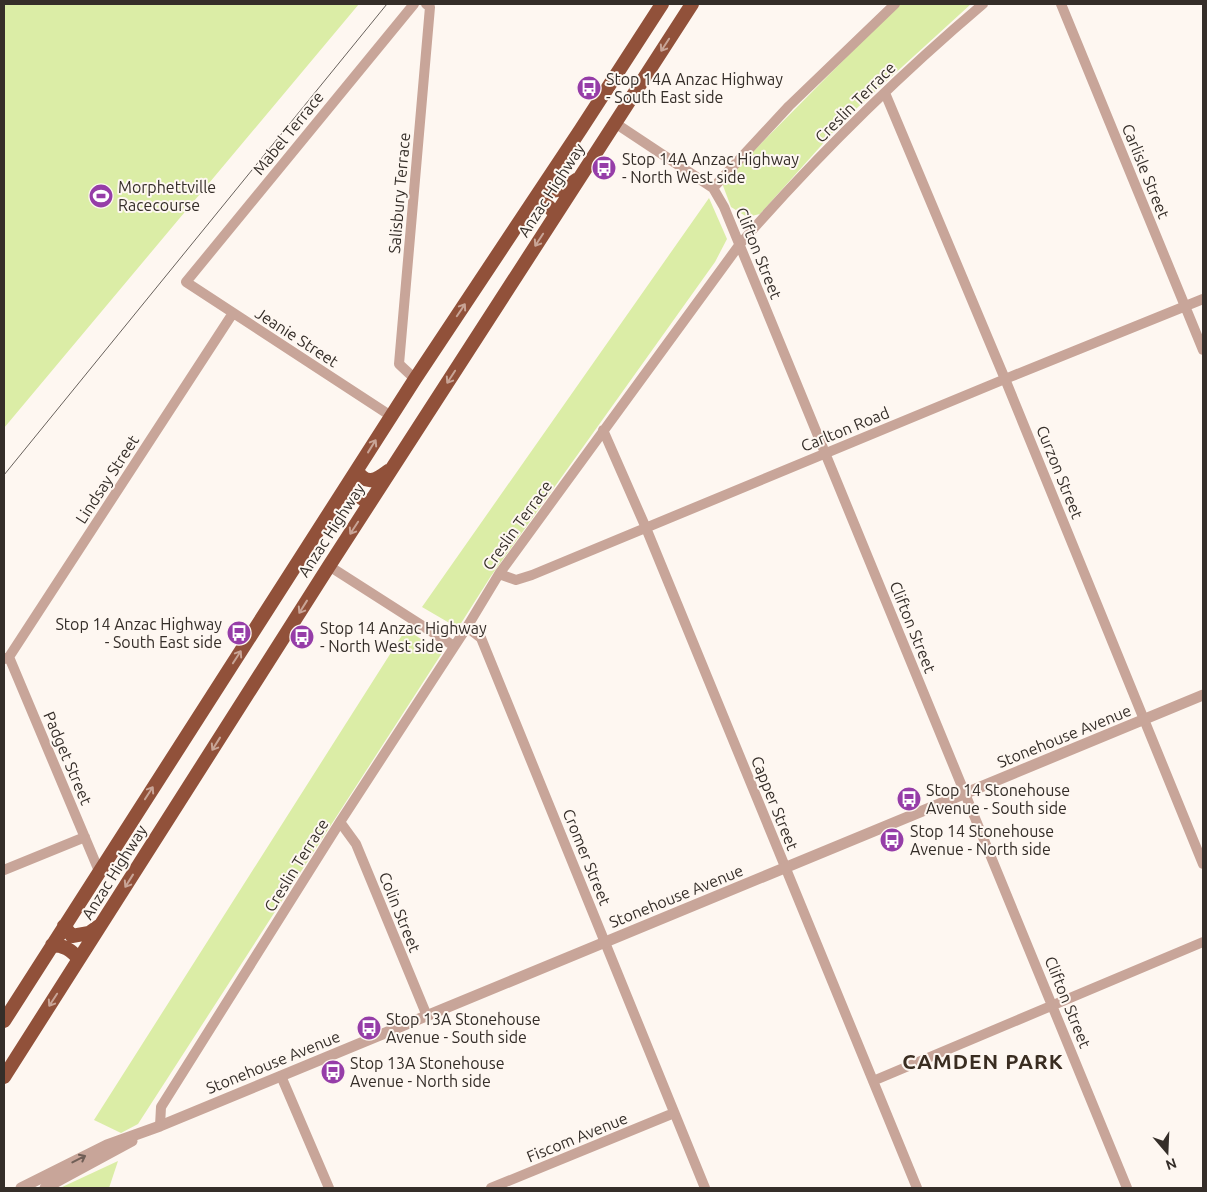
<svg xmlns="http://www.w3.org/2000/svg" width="1207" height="1192" font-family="Ubuntu,sans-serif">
  <rect width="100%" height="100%" fill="#fef7f1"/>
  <!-- green -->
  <path fill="#dbeda6" d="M4,4H359L4,428Z
    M899,4H971L845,119L760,214L747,217L731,207L722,183Z
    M709,198L727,239L715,262L491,576L458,628L422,607Z
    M406,629L442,653L138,1124L121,1133L94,1120Z
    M118,1161L109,1188H60Z"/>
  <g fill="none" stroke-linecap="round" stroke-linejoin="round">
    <!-- minor -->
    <path stroke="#c8a599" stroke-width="10" d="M1061,4L1203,350
      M885,93L1005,379L1203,864
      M615,123L713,188L724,207L1127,1188
      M713,188L789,106L895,4
      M415,379L399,364L430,7L426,4
      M391,416L186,282L414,4
      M603,430L646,528L917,1188
      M329,566L454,646
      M499,574L516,580L532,575L1005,379L1203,299
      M467,627L481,638L705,1188
      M9,657L99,871
      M4,659L9,657L233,313
      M340,822L356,844L427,1016
      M4,870L85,837
      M281,1076L329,1188
      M873,1081L1203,942
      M160,1126L161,1107L340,822L467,627L499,574L740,244C814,159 897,77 983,4
      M491,1188L674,1113"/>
    <!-- tertiary -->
    <path stroke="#c8a599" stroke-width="11" d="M21,1188L107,1145L160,1126L281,1076L1203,695
      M45,1188L132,1141"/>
    <!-- trunk -->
    <path stroke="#91513a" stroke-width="14" d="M544,185L552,191C561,190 568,186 576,180
      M528,210L539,203L547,205L556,214
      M357,471C367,486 376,480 388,471
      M340,497C353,492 359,495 369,504
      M64,926L72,936L89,933L99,926
      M52,945C64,945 71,950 79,959
      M4,1021L415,379L581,129L662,4
      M4,1077L329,566L692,4"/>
    <!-- tram -->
    <path stroke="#68615c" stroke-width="1" d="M4,475L387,4"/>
  </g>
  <!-- one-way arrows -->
  <defs><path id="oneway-shaft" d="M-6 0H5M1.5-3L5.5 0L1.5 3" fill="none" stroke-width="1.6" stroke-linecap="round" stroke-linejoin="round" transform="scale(1.25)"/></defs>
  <g stroke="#c8a496">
    <use href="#oneway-shaft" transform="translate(665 45) rotate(123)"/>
    <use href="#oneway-shaft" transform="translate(539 240) rotate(123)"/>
    <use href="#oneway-shaft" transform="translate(461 310) rotate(-56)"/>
    <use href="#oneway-shaft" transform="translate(451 377) rotate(123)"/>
    <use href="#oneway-shaft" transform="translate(372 446) rotate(-58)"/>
    <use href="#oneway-shaft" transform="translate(354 528) rotate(123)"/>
    <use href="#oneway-shaft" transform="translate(303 607) rotate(122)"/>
    <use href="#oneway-shaft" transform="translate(237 657) rotate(-57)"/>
    <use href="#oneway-shaft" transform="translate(216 744) rotate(122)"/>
    <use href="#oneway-shaft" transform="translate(149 793) rotate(-57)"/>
    <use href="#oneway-shaft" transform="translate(129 881) rotate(122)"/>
    <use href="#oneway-shaft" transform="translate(53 1000) rotate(123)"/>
  </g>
  <use stroke="#705e56" href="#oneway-shaft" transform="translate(79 1159) rotate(-27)"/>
  <!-- icons -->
  <defs>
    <symbol id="bus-disc" viewBox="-11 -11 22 22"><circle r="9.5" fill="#963da8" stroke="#fef7f1"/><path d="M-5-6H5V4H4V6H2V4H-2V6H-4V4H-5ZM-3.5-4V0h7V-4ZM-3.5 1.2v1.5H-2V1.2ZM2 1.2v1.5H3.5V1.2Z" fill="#fff"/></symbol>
    <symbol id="stadium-disc" viewBox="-11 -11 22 22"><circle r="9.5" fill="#963da8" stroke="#fef7f1"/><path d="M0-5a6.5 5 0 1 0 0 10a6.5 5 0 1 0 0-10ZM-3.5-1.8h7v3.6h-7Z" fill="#fff"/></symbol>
  </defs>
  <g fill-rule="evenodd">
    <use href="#bus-disc" x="575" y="74" width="28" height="28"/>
    <use href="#bus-disc" x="590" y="154" width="28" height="28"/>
    <use href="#stadium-disc" x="87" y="182" width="28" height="28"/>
    <use href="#bus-disc" x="225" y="619" width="28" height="28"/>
    <use href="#bus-disc" x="288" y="623" width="28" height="28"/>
    <use href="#bus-disc" x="895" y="785" width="28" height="28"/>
    <use href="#bus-disc" x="878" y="826" width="28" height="28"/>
    <use href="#bus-disc" x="355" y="1014" width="28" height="28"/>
    <use href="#bus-disc" x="319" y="1058" width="28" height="28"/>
  </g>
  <g text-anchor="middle" stroke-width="4" stroke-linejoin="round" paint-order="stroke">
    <!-- poi labels -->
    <g font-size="16" fill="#352e29" stroke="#fef7f1" text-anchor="start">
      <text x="606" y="85">Stop 14A Anzac Highway<tspan x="606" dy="18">- South East side</tspan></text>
      <text x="622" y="165">Stop 14A Anzac Highway<tspan x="622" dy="18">- North West side</tspan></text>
      <text x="118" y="193">Morphettville<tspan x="118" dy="18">Racecourse</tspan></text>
      <text x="222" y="630" text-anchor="end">Stop 14 Anzac Highway<tspan x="222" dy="18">- South East side</tspan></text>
      <text x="320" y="634">Stop 14 Anzac Highway<tspan x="320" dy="18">- North West side</tspan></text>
      <text x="926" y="796">Stop 14 Stonehouse<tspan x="926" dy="18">Avenue - South side</tspan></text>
      <text x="910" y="837">Stop 14 Stonehouse<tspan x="910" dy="18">Avenue - North side</tspan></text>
      <text x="386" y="1025">Stop 13A Stonehouse<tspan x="386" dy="18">Avenue - South side</tspan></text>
      <text x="350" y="1069">Stop 13A Stonehouse<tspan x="350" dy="18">Avenue - North side</tspan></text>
    </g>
    <!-- street labels -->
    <g font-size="16" fill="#352e29" stroke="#fef7f1">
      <text transform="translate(855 102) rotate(-45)" y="6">Creslin Terrace</text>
      <text transform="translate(288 133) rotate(-51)" y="6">Mabel Terrace</text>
      <text transform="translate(1146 171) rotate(68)" y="6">Carlisle Street</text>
      <text transform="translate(551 190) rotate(-57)" y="6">Anzac Highway</text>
      <text transform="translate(399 193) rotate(-85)" y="6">Salisbury Terrace</text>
      <text transform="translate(759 253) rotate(68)" y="6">Clifton Street</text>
      <text transform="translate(297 337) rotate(33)" y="6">Jeanie Street</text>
      <text transform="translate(845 429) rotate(-22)" y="6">Carlton Road</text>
      <text transform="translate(1060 472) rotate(68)" y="6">Curzon Street</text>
      <text transform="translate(107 479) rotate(-57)" y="6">Lindsay Street</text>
      <text transform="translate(517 525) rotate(-54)" y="6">Creslin Terrace</text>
      <text transform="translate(331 530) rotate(-57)" y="6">Anzac Highway</text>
      <text transform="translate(913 627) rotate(68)" y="6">Clifton Street</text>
      <text transform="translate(1064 736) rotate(-22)" y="6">Stonehouse Avenue</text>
      <text transform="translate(68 758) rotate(67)" y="6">Padget Street</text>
      <text transform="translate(775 803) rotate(68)" y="6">Capper Street</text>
      <text transform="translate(587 857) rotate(68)" y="6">Cromer Street</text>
      <text transform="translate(296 865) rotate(-58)" y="6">Creslin Terrace</text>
      <text transform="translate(114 872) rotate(-58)" y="6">Anzac Highway</text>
      <text transform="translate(676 896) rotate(-22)" y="6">Stonehouse Avenue</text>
      <text transform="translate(400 912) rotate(68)" y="6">Colin Street</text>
      <text transform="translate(1068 1002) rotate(68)" y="6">Clifton Street</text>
      <text transform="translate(273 1062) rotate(-22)" y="6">Stonehouse Avenue</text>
      <text transform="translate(577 1137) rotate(-22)" y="6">Fiscom Avenue</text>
    </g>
    <!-- district labels -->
    <g font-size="21" font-weight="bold" letter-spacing="1" fill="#3a2d21" stroke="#fef7f1">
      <text x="983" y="1069">CAMDEN PARK</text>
    </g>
  </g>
  <!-- border -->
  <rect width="1207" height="1192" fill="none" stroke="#352e29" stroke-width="10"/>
  <!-- north arrow -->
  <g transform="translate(1167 1152) rotate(161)" stroke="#fef7f1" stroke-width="4" paint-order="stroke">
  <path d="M0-4L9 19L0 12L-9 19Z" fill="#352e29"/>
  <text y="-8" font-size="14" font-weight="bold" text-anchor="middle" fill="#352e29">N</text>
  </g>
</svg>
